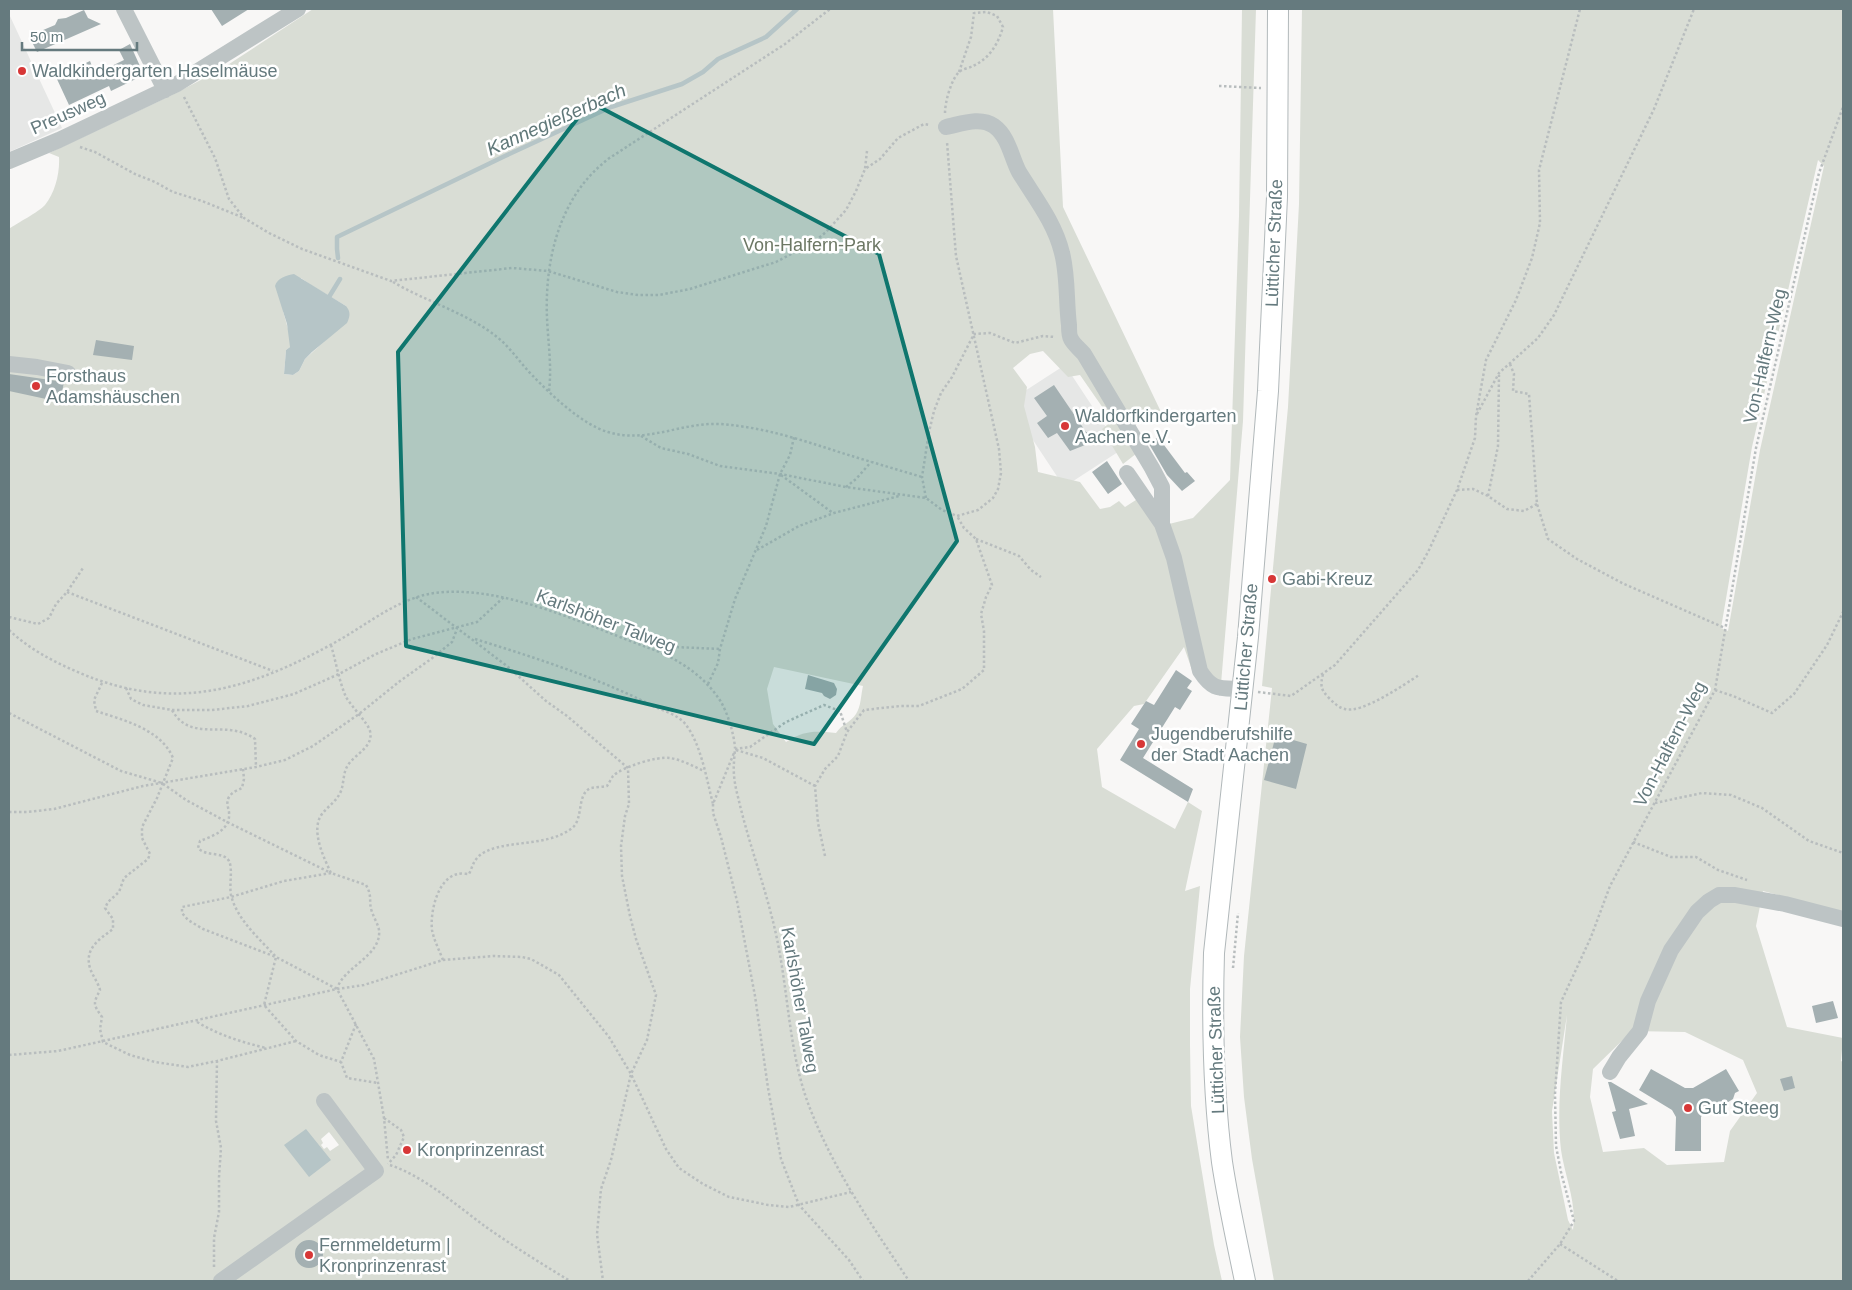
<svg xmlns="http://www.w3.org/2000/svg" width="1852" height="1290" font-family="Arial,sans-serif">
  <rect width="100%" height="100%" fill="#f8f7f6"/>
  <!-- built -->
  <path fill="#e6e7e6" d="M9,14L62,128L9,152Z
    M1065,365L1121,450L1064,487L1008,402Z"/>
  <!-- green -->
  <path fill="#d9ddd5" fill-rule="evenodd" d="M313,9H1053L1063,207L1162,414L1157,411L1132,427L1146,446L1123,464L1102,429L1112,421L1080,375L1068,377L1043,351L1030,354L1013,368L1027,387L1024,406L1035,447L1038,472L1080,482L1100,509L1110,507L1119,501L1125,507L1139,498L1161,526L1193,518L1230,480L1239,216L1242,9H1256L1243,421L1220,696L1192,670L1184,647L1144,704L1134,706L1097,749L1102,787L1175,829L1188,802L1202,811L1185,891L1200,886L1190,989V1045L1191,1106L1214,1245L1222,1281H9V229C17,223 39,212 45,205C55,193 60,173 59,157L49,153L172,95L220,70ZM301,278L311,285L346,306L328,338L305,359L299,371L293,375L284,374L286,350L290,347V336L283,311ZM774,667L863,686C861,694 861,707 856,714C851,722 842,724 836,733C815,731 805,730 786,742L773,724L767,689ZM329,1132L339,1145L330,1151L327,1147L324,1149L321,1145L323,1143L321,1139Z
    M1302,9H1843V912L1763,891L1756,926L1787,1027L1843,1038L1841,1061L1843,1062V1281H1274L1252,1159L1244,1097L1240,1037L1244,956L1272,688L1262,686L1288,407L1299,204ZM1818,160L1824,166L1760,450L1728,631L1721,628L1752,447ZM1567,1015C1563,1060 1556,1105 1561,1150C1565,1177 1577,1203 1573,1230L1568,1220L1554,1153L1552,1111ZM1632,1031L1685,1032L1743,1060L1757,1093L1730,1131L1724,1162L1667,1165L1644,1148L1603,1152L1590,1097L1593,1069Z"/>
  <!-- water -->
  <path fill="#b6c5c7" d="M294,274L346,306C351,312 350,316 347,323L312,352L305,359L299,371L293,375L284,374L286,350L290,347L287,324L275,286C277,278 287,275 294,274Z
    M306,1129L331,1160L309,1177L284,1145Z"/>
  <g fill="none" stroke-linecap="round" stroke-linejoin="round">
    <!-- stream -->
    <path stroke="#b6c5c7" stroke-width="4.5" d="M338,258L337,249V237L505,156L611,107L682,84L703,72L718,59L766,37L797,9
      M329,297L340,279"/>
  </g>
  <!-- building -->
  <path fill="#a4b0b2" d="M211,9H249L222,26Z
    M84,10L88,18L101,24L37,52L29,36L55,25L58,19L66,18Z
    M130,44L144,75L111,91L109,86L69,105L56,77L90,61L95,74L124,60L119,50Z
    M96,340L134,346L132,360L93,355Z
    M9,374L64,382L60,402L9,391Z
    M1054,385L1086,432L1113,434L1070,451L1057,433L1048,438L1037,423L1047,416L1034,398Z
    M1158,437L1185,473L1187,472L1195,481L1182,491L1167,475L1149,444Z
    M1107,461L1122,484L1108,494L1092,472Z
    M1176,670L1192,681L1187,688L1192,691L1180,710L1175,707L1143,758L1193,789L1188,802L1120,760L1139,729L1131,724L1146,701L1154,705Z
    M808,675L834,683L837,689L836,695L830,699L824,696L822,693L805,689Z
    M1276,735L1307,744L1296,789L1264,780Z
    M1833,1001L1838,1018L1816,1023L1812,1006Z
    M1651,1069L1685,1088H1693L1726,1069L1739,1091L1735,1093L1733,1099L1722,1106L1716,1104L1705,1110L1701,1117V1151H1675L1676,1117L1672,1110L1639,1090Z
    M1792,1076L1795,1088L1784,1091L1780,1079Z
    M1608,1082H1611L1648,1104L1629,1109L1635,1136L1620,1139L1612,1112L1616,1111Z
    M295 1254a14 14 0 1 1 28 0a14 14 0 1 1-28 0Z"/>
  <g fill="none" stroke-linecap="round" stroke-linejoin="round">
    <defs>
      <path id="major" d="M1245,1281C1237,1242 1228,1202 1222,1162C1213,1092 1212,1022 1214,953L1248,637L1268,391L1277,197L1278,9"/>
    </defs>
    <!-- major casing -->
    <use href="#major" stroke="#b1b8ba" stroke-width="22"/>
    <!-- path -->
    <path stroke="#b8bdbe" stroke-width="2.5" stroke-dasharray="2.5 2.5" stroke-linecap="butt" d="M959,72L971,37L974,13
      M1219,86L1261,88
      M184,97L215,158L229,199L244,218L269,233L302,249L391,281L512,268L548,271L617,292L638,295H659L690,289L776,262L814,242L826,232L846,210L856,191L865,169
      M945,113C945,102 951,80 959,72C962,69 969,68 973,66C990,58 998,44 1003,27L997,16L987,12L974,13L973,9
      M80,147L95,152L135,174L155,182L173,192L202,201L244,218
      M867,151L865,169L880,159L898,138L924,124L930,125
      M393,282C425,301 469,314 497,337C511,348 520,363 533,376C551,395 583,425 608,432C646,444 682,422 720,424C763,427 802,440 842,453C868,461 895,469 922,477
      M1510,364L1514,374L1513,391L1529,394L1537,504L1548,539L1577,559L1624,584L1725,628
      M549,391C552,366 548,342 547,318C545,269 555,216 588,178C594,171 601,165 608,159L785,44L830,9
      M1477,414L1499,373L1538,338L1554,315L1654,109L1694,9
      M641,436L661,448L688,454L720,466L780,474L846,487L926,498L942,510L957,516L978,510L993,498L998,489L1001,473L999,449L956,256L947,142
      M781,475L833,513
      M846,487L856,479L871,462
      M1457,490L1473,489L1488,496L1507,509L1524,511L1537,504
      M1488,496L1498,446L1499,375
      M926,498L922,477L929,432L934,411L941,393L952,377L974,334L990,333L1015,343L1043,336L1055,337
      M976,539L1019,556L1031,570L1041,577
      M757,550L799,526L834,513L899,496
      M67,592L273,671
      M416,597L507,666L546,701L567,716L628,768L629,804L625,816L621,846L622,876L630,916L636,939L656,995L647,1040L631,1074L611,1160L601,1189L597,1234L603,1281
      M9,617L38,624L49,618L56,604L67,592L83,568
      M9,630C29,649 54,662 80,673C174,713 249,690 334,643C367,625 396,599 434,593C503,584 585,625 649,648C677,658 705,676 721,702C728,714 734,734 735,748C735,750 734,760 734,762C733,774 735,786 738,797C749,845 767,891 777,939C789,996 789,1057 811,1111C835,1172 873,1227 909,1281
      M475,639C536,658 596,677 653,706C664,711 679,715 686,725C701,744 707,781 713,804L734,753
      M331,645C336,662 339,681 346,697C351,706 368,723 370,731C374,747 355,754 348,765C343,772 344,783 341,791C337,801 328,806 322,814C310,830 324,858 331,873L366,885C373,897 368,901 372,912C374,918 378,924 379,930C382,956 343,967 337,989
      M657,651L675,647L720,649
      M1323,674C1320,686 1321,690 1329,698C1334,703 1339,708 1345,709C1362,714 1405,684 1419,675
      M102,683L94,700L96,711C123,720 161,729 173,758L157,798L142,827V838L150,854L148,859L124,878L119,892L108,902L105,908L113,919V929C100,939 84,948 90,968C92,975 98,982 100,990C93,1004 93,1004 102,1017L100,1029L103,1042L130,1055L155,1062L188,1067L217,1061L296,1041
      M708,684L718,663L720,649L735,599L766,526L780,474L790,455L794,437
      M126,688L131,699L143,705L172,710C191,744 226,718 255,739L256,767
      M1715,690L1733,696L1772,713L1794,694L1827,645L1843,612
      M1258,692L1291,696L1335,665L1418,570L1428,552L1457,490L1475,438L1476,416L1486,360L1516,300L1532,258L1540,223L1539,170L1580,9
      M172,710H212L248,706L294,694L339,674L376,654L412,639L477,622L504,597
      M9,713L121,771L162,783L186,800L227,822L331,873
      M735,749L750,747L786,722L824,705L840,711L847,732
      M736,750L763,758L815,786
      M243,769L244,779L242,788C238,790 232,792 229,797C226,802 228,807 229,812C231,830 213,836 200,841L198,848C206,857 223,851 229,861C233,869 229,885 231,895C237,920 260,939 276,957L264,1005L296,1041L319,1055L341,1062
      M1655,803L1702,793L1731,795L1762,808L1809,841L1843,853
      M713,804V813L721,837L737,901L755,996L768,1088L781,1159L799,1205L849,1260L863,1281
      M9,812H27L54,809L143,786L256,767L285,760L313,746L359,714L400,681L431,659L452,642L457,629
      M1633,842L1671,857H1696L1718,870L1747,880
      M825,856L818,823L815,786L825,769L838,756L847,732L864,710L900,706H919L962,689L984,670V631L981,614L986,597L992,585L976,539L964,528L957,516
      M331,873L284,881L231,897L182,907V913L188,920L203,929L276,957L337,989L374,1059L384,1118L388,1160
      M443,960C439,950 434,940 432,930C430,913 437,878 458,874C461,873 466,874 469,874C472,868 473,862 478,857C497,838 546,849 572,828C584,819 576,794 591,788C596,787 602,787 607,786C609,783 611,779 613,776C622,767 657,756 670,758C682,760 693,766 704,771
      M1233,968L1238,913
      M197,1022C219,1035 241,1042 266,1048
      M356,1024L341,1062L347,1078L378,1083
      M9,1055L58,1051L337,989L364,985L443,960L494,956L522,957L531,959L559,975L609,1037L631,1074L666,1149L679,1168L703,1184L729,1197L768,1205L789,1207L851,1192
      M384,1118L401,1130L404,1137L396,1155L388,1164
      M390,1165C425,1177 456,1205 486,1227C513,1246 542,1264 570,1281
      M1560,1244L1618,1281
      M214,1267V1238L219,1212V1177L221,1148L216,1121L217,1061
      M1528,1281L1560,1244L1574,1221L1561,1172L1556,1146L1555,1094L1561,1002L1591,937L1610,886L1715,690L1756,448L1819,173L1843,107"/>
    <!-- minor -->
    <path stroke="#bdc4c5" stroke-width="16" d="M124,9L165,90
      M946,127C961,124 980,116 994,126C1009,137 1011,157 1019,172C1035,198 1055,223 1062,253C1068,276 1066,301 1069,325C1069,329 1069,336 1071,339C1074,345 1080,349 1084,354L1152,468L1162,487V524L1174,558L1200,671C1213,691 1219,688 1242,689
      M9,161L59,140L177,84L298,9
      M9,364L37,367L68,373
      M1127,473L1162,524
      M1610,1072L1619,1057L1640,1031L1648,1001L1671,950L1697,912L1709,901L1719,895H1735L1785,904L1843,919
      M221,1281L376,1171L324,1101"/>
    <!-- major -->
    <use href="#major" stroke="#fff" stroke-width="20"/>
  </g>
  <!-- marked area -->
  <path fill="#0f766e" fill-opacity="0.2" stroke="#0f766e" stroke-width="4" stroke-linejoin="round" d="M590,102L879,254L957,541L814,744L406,646L398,352Z"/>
  <!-- markers -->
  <g fill="#d73737" stroke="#fff" stroke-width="2">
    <circle cx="22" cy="71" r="5"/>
    <circle cx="36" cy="386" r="5"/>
    <circle cx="1065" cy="426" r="5"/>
    <circle cx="1272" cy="579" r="5"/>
    <circle cx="1141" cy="744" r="5"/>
    <circle cx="1688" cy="1108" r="5"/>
    <circle cx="407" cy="1150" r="5"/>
    <circle cx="309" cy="1255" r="5"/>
  </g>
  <g text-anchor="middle" stroke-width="5" stroke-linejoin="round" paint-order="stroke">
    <!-- poi labels -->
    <g font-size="18" fill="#657a7e" stroke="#fff" text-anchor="start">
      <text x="32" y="77">Waldkindergarten Haselmäuse</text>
      <text x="46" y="382">Forsthaus<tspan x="46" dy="21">Adamshäuschen</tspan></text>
      <text x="1075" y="422">Waldorfkindergarten<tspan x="1075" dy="21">Aachen e.V.</tspan></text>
      <text x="1282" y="585">Gabi-Kreuz</text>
      <text x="1151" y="740">Jugendberufshilfe<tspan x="1151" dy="21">der Stadt Aachen</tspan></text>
      <text x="1698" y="1114">Gut Steeg</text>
      <text x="417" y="1156">Kronprinzenrast</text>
      <text x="319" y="1251">Fernmeldeturm |<tspan x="319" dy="21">Kronprinzenrast</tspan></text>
    </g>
    <!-- street labels -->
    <g font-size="18" fill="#657a7e" stroke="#fff">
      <text transform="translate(68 113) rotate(-24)" y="6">Preusweg</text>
      <text transform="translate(1274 243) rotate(-88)" y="6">Lütticher Straße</text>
      <text transform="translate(1765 356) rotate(-77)" y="6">Von-Halfern-Weg</text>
      <text transform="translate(606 621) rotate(21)" y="6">Karlshöher Talweg</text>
      <text transform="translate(1246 647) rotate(-85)" y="6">Lütticher Straße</text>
      <text transform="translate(1670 744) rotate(-63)" y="6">Von-Halfern-Weg</text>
      <text transform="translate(800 1000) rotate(80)" y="6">Karlshöher Talweg</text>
      <text transform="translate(1216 1050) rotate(-92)" y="6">Lütticher Straße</text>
    </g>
    <!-- park labels -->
    <g font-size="18" fill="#6c7764" stroke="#fff">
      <text x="812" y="251">Von-Halfern-Park</text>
    </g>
    <!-- water labels -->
    <g font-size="19" font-style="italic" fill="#607879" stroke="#fff">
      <text transform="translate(556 119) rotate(-24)" y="7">Kannegießerbach</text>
    </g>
  </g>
  <!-- border -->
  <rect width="1852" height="1290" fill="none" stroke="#657a7e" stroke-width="20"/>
  <!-- scale -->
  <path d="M22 42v8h115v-8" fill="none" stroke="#657a7e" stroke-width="2.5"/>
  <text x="30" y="42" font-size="15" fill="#657a7e" stroke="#ffffff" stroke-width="4" paint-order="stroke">50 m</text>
</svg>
